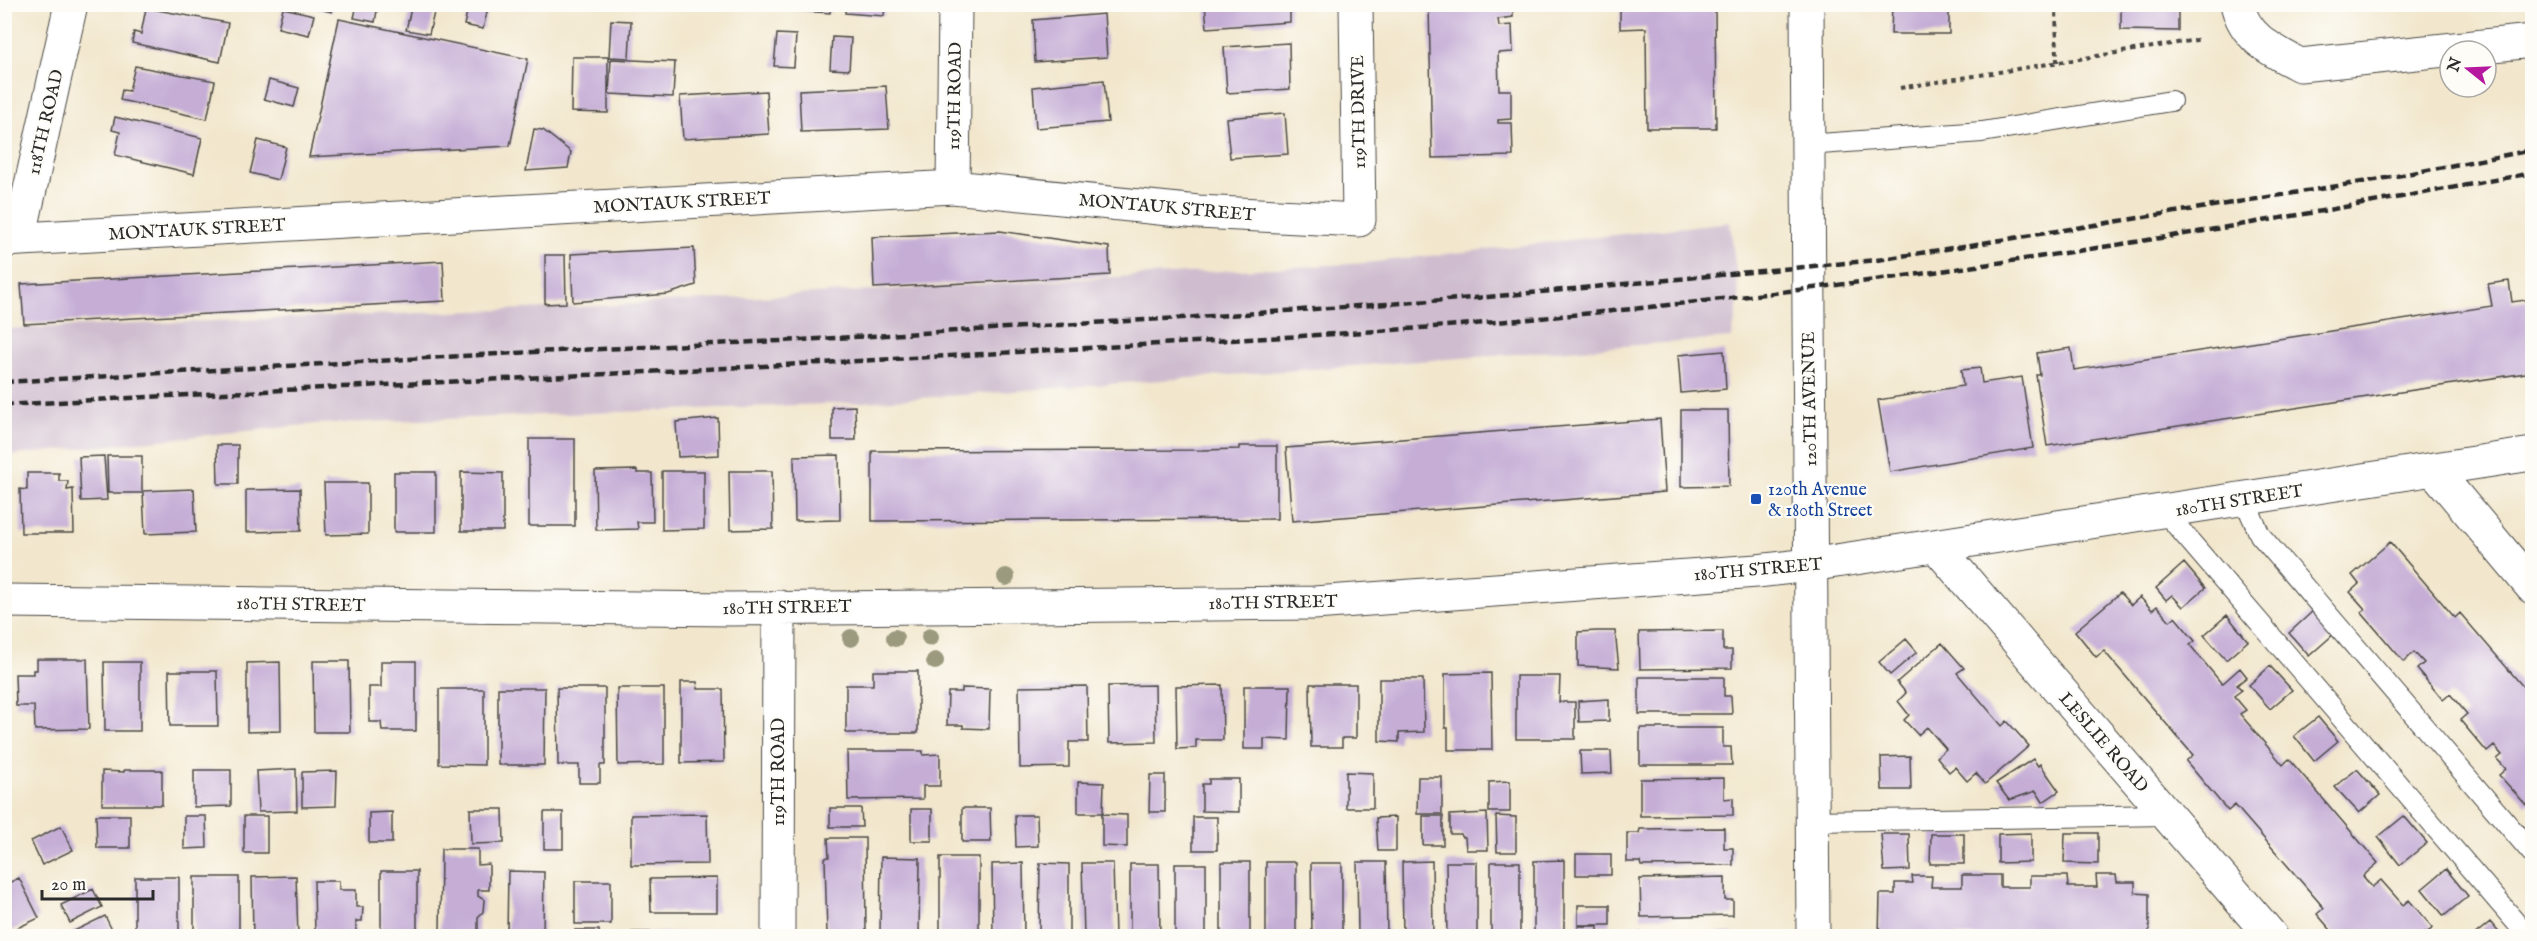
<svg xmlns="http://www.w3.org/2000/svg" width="2537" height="941" font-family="'IM FELL English',serif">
  <rect width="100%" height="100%" fill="#fdfcf7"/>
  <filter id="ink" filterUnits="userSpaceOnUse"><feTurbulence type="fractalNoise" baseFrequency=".0167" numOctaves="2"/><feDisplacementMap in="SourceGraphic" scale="12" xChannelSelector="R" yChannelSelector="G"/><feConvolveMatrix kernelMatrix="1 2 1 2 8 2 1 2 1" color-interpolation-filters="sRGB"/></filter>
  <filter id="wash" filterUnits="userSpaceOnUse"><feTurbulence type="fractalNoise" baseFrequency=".008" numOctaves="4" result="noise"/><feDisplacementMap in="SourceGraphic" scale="24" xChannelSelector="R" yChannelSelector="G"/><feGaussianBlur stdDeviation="1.35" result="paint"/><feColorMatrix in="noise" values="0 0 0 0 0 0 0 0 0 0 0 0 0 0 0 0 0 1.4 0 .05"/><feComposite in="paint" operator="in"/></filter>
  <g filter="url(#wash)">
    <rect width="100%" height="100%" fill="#f2e7cd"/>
    <!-- industrial -->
    <path fill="#cfbdcf" d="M1730,222L1739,297L1732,338L851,403L315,424L5,456V329L579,307L1366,263Z"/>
    <g id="blocks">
      <!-- building -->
      <path fill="#c5add6" d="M299,4H333L332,12Z
        M412,4H436L429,34L406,30Z
        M469,4H489L483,29L464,25Z
        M747,4H775V8L747,6Z
        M846,4H885L884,16L845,13Z
        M1205,4H1290V22L1207,28Z
        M1429,4H1513V17L1498,19L1499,26L1512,25L1513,52L1498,53L1499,90H1511V119L1498,120V123H1512L1513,156L1432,158Z
        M1620,4H1715L1716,128H1647L1646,28L1620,29Z
        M1892,4H1949V34H1891Z
        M2121,4H2178V31L2121,30Z
        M357,5H378L375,22L354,18Z
        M790,5H831L830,13L789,10Z
        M146,8L228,23L220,62L132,43L134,32L141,34Z
        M283,8L314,15L309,35L278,28Z
        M1104,14L1107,57L1035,62L1033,20Z
        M339,19L528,59L510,146L309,157Z
        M611,20L631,21L629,58L609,57Z
        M777,34L796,35L794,67L774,66Z
        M832,37L851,38L849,70L830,69Z
        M1289,43L1290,89L1227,93L1224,47Z
        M572,57H608V113L571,112Z
        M611,59L675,62L673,97L609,94Z
        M135,66L215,81L207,119L120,100L122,90L129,91Z
        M269,80L299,88L294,107L264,99Z
        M1104,80L1108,122L1036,128L1033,87Z
        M886,86L889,129L801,132L799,90Z
        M766,91L769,134L683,139L680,96Z
        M1285,113L1288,154L1230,158L1226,118Z
        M115,117L202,138L194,174L115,155L120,132L112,130Z
        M534,129L543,130L571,152L568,168L526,171Z
        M258,140L286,147L278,180L250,173Z
        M1000,231L1109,247L1110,275L874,288L872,237Z
        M694,248L696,285L668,294L573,302L571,254Z
        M545,255H565L566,303L545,304Z
        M443,261L445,301L24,324L21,284Z
        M2509,281L2512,302L2532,299V372L2047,446L2036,375H2040L2037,353L2071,348L2074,370L2331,331L2492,306L2488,284Z
        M1724,351L1726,389L1681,393L1678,355Z
        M1980,368L1982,383L2022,377L2033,448L1890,472L1878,400L1963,386L1961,370Z
        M855,406L856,440H832V407Z
        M1681,410H1728L1729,486L1681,487Z
        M718,418L719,455L678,457L676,422Z
        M1660,419L1665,492L1292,521L1286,448Z
        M529,439H575V526H529Z
        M217,445H238V484H218Z
        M1239,446H1277V519L872,521V451L1202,450L1239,449Z
        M839,455L840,520L795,521L794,456Z
        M104,456L107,500L81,501L79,457Z
        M107,456H142V491L194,489L196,532L145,534L143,493H108Z
        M637,470V473H652L653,522H637L638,529L596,530L595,471Z
        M662,471H704V529L662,530Z
        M729,471H772L773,529L730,530Z
        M394,472H436V532H394Z
        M461,472L503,473V531H461Z
        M27,473H59V481H68L67,490L73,489L74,533H21L20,489L27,490Z
        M324,483H368V534L326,535Z
        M300,489L301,531L246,532V490Z
        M2390,542L2455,618L2460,613L2532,697V800L2526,805L2499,775L2506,769L2497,759L2502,755L2494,746L2487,752L2460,720L2467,714L2450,694L2443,700L2417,669L2424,663L2414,652L2404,662L2361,612L2365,609L2350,592L2359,584L2352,575Z
        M2184,563L2205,588L2183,607L2172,595L2166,600L2156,588Z
        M2120,593L2131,605L2140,597L2152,610L2157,606L2170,621L2175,617L2195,641L2190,645L2222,684L2240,668L2247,677L2237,685L2242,690L2234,696L2246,710L2240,714L2283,765L2289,759L2378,863L2363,876L2372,887L2381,880L2403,905L2409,900L2433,928L2422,936H2336L2317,914L2324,908L2280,857L2235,805L2228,811L2206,785L2186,761L2193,755L2104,651L2096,657L2075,631Z
        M2314,610L2335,633L2309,656L2289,633Z
        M2227,615L2248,641L2226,660L2204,635Z
        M1597,631H1615L1619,668L1578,666V632Z
        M1723,631V650H1732V668L1640,669L1639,632Z
        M1906,639L1917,652L1890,675L1879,662Z
        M1942,643L1964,668L1957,673L2002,726L2007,721L2029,746L1985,784L1976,773L1967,781L1955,767L1949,772L1937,757L1946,749L1927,727L1918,735L1904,720L1909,715L1898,701L1906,693L1897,682Z
        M37,659H87L89,729L35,730L34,706H16L15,674H33V670H37Z
        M313,661H349L350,732H314Z
        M381,661H416V731H382L381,722H369V687H381Z
        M104,662H140V731H105Z
        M280,662L281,731L247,732V663Z
        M2270,666L2292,690L2270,709L2249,685Z
        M169,671H217L218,726H170Z
        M873,671H918V733H846V685H873Z
        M1491,673L1492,750H1448V728H1445V674Z
        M1516,676H1560L1559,702H1575V739H1516Z
        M1639,677H1724V696H1731L1732,714H1639Z
        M1379,679H1423L1424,732L1399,733V742L1379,741Z
        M681,682H697L698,689H723L724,762L681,763Z
        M1310,684H1356V738H1342V747H1311Z
        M1155,685L1156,742L1109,743L1108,686Z
        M1222,685L1223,740H1196V748L1177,749L1176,686Z
        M1087,686L1088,742H1069V767L1020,768L1019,687Z
        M1244,686H1290L1289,740L1264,739V749H1244Z
        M498,688H545L544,765H498Z
        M557,688H605V765H600V783H579V765H558Z
        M617,688H664V764L618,765Z
        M962,688L990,689L989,729L963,728V725H947L948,692H962Z
        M439,689H484V765L439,764Z
        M1609,699V721L1579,722L1578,701Z
        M2318,717L2338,741L2314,761L2294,736Z
        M1640,728H1723V747H1731L1732,765H1640Z
        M847,751H923V755L940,754V786H923V799L848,800Z
        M1580,751H1611L1612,773L1581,774Z
        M1910,756L1911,790H1882L1881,757Z
        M2033,759L2038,766L2040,764L2059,791L2043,802L2036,791L2009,800L1996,783Z
        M296,769L297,811L258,812L256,771Z
        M2357,769L2380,795L2359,813L2335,787Z
        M124,770H162V805H102V771L124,772Z
        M194,770H231V806L194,807Z
        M337,771L336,806L302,807V772Z
        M1346,772L1373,773V808H1346Z
        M1150,775H1165V812H1149Z
        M1418,777H1442V814H1417Z
        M1724,778V799L1733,798V815L1640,816V779Z
        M1209,779H1239V812L1202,811V784H1209Z
        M1510,781V812H1489V782Z
        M1078,782L1104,783L1103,813H1078Z
        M830,808H861L862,827H830Z
        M962,808H990L991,842H962Z
        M470,809H503L504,843L471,844Z
        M911,809H932V841H911Z
        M392,812V843H369V813Z
        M544,812H563V849H544Z
        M1487,813L1488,850H1466L1465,837H1462L1461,834H1450V815Z
        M707,814L708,864L631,865V815Z
        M1102,814L1127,815V847L1102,846Z
        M96,815H130V848H97Z
        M1015,815H1037L1038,846L1016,847Z
        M184,816H206L207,848L184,849Z
        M244,816H267V853H244Z
        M1423,816H1443V845H1423Z
        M1496,816L1516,817V852H1497Z
        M2404,816L2427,843L2400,865L2378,837Z
        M1193,817H1217V850H1193Z
        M1396,817V851H1378L1376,818Z
        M61,826L73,850L42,865L31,841Z
        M1724,828V848H1733V865L1641,866L1640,862H1627V833H1639L1640,829Z
        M2031,833V862L1998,863V834Z
        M2065,833H2098V864L2064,863Z
        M1881,834H1909L1910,870L1884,871Z
        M1931,834H1964V864H1930Z
        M828,838H865L866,936L827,935L825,858L829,857Z
        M441,849H478V865L489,864V890H478V896L484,900L483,912L478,917V936H440Z
        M1576,854H1611V875H1576Z
        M881,857L920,858L919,936L880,935Z
        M940,857H979V936L940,934Z
        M1564,860V936H1534V861Z
        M1432,861L1433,936H1403L1402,862Z
        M1221,862H1250V936H1221Z
        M1266,862H1296V936H1266Z
        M1357,862H1386L1387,936H1358Z
        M1446,862H1477V936H1447Z
        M1491,862H1520V936H1491Z
        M1023,863L1024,936H993L992,864Z
        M1040,863L1069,864V936H1039Z
        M1082,863H1113L1115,936H1084Z
        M1311,863H1342V936H1312Z
        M1130,864H1159L1160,936H1130Z
        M1175,864H1206V936H1175Z
        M2446,869L2468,896L2444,916L2422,889Z
        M381,871H417V936H381Z
        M508,871L544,872L543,936H507Z
        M1962,875H2000V887H2030V876H2067L2068,887H2097L2096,875H2116L2117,882H2135V893L2149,894V936H1879L1880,894H1895V883H1913L1912,876H1932L1931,887H1962Z
        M296,876L298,936H253L252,877Z
        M135,877H179V936H135Z
        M194,877H239V936H194Z
        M1725,877V900H1733V915L1641,917L1640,879Z
        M19,878L39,918L4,934V885Z
        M717,878V912H651L650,879Z
        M314,881H339V890H356V907H363L362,921H356V936H315Z
        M575,881H611V924H575Z
        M93,889L102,907L70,923L61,905Z
        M1578,905H1610V925H1578Z
        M105,916L115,936H74L72,932Z
        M2490,922L2502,936H2473Z
        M1578,926H1598V936H1578Z
        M575,930H599V936H575Z
        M632,932L716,933V936H632Z
        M1641,932L1733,933V936H1641Z"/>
    </g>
  </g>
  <g filter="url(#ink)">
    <use href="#blocks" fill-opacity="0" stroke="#494743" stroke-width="1.5"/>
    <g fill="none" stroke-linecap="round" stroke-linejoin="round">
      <defs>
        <path id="service" d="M1807,145L1982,132L2171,101
          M2244,499L2260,535L2532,853
          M2165,512L2528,936
          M1812,821L2167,815"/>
        <path id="minor" d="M2237,4C2245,38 2271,50 2300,65L2532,41
          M953,187L955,4
          M19,239L71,4
          M4,240L953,187L1198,212L1359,220L1356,4
          M2434,470L2532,587
          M1937,547L2271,936
          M4,601L732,609L1314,603L1757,571L1810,565L2532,454
          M778,936L779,607"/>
        <path id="tertiary" d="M1807,4L1813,936"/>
      </defs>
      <!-- service casing -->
      <use href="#service" stroke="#494743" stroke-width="22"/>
      <!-- minor casing -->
      <use href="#minor" stroke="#494743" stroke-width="35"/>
      <!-- tertiary casing -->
      <use href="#tertiary" stroke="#494743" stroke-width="35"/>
      <!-- path -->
      <path stroke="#494743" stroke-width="4" stroke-dasharray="4.5 4.5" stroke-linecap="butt" d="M2056,4L2057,62
        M1900,88L2202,39"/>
      <!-- service -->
      <use href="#service" stroke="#fff" stroke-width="20"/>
      <!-- minor -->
      <use href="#minor" stroke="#fff" stroke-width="33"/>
      <!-- tertiary -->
      <use href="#tertiary" stroke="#fff" stroke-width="33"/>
      <!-- rail -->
      <path stroke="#2b2b2b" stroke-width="4.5" stroke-dasharray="9 4.5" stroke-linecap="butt" d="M4,382L534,352L801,340L1214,316L1488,297L1877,260L2381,179L2532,150
        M4,405C353,385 702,371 1050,350C1195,342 1340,335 1484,323C1836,293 2185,238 2532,173"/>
    </g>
    <!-- trees -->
    <g fill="#9b9a7f">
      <circle cx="1006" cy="577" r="9"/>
      <circle cx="930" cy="637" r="9"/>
      <circle cx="851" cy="638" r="9"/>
      <circle cx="895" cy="638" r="9"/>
      <circle cx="935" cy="661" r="9"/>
    </g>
  </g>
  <!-- markers -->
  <rect fill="#1a4fb4" stroke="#fdfcf7" stroke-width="2" x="1750" y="493" width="12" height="12" rx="3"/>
  <g text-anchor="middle" stroke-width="4.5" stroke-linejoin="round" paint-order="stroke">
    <!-- street labels -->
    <g font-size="18" fill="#2b2b2b" stroke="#fdfcf7">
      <text transform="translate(954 96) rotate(-89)" y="6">119TH ROAD</text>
      <text transform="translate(1358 112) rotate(-91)" y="6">119TH DRIVE</text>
      <text transform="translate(45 122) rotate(-77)" y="6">118TH ROAD</text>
      <text transform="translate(682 202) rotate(-3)" y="6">MONTAUK STREET</text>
      <text transform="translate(1167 207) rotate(5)" y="6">MONTAUK STREET</text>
      <text transform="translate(197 229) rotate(-3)" y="6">MONTAUK STREET</text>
      <text transform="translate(1809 399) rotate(-91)" y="6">120TH AVENUE</text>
      <text transform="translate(2239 500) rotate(-9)" y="6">180TH STREET</text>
      <text transform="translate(1758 569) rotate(-5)" y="6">180TH STREET</text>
      <text transform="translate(1273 602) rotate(-1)" y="6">180TH STREET</text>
      <text transform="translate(301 604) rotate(1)" y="6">180TH STREET</text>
      <text transform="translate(787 607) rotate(-1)" y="6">180TH STREET</text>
      <text transform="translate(2104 742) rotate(49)" y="6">LESLIE ROAD</text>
      <text transform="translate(778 772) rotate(-90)" y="6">119TH ROAD</text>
    </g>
    <!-- transit labels -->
    <g font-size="18" fill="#164399" stroke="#fdfcf7" text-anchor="start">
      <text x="1768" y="495">120th Avenue<tspan x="1768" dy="21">&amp; 180th Street</tspan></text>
    </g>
  </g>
  <!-- margin -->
  <rect width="2537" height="941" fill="none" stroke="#fdfcf7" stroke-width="24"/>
  <!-- north arrow -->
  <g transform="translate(2468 69) rotate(288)"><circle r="28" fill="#fdfcf7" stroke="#a9a8a5" stroke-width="1.5"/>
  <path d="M0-4.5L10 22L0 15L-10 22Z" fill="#b5179e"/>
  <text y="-9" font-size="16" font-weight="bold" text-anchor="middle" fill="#2b2b2b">N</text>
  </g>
  <!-- scale -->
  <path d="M42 890v9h111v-9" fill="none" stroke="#2b2b2b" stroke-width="3"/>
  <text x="51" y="890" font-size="18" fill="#2b2b2b" stroke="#fdfcf7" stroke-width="4.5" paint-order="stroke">20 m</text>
</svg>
